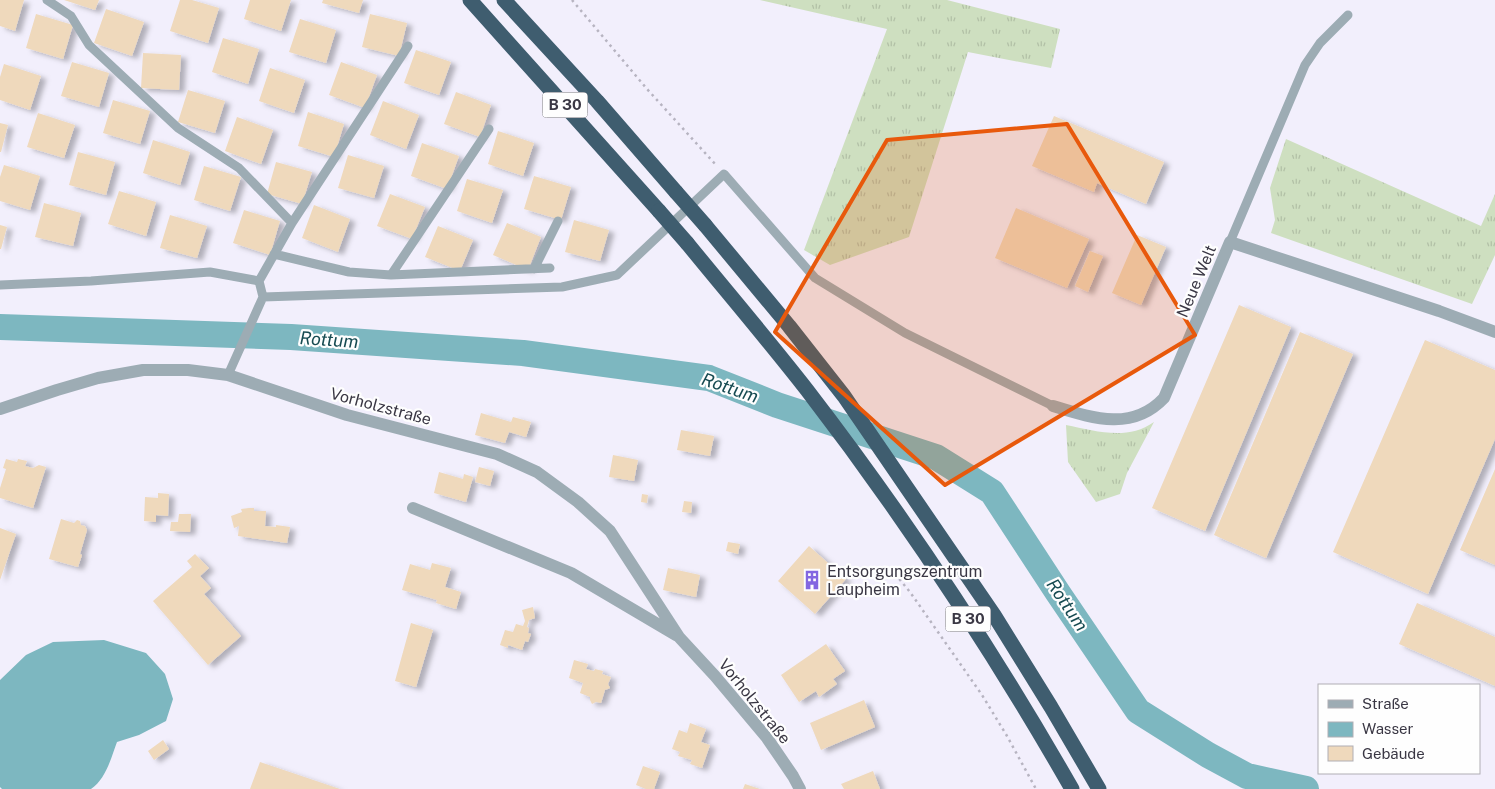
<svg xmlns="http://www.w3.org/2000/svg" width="1495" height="789" font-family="'Public Sans',sans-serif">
  <defs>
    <pattern id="grass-tufts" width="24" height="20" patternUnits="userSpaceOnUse" patternTransform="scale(1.25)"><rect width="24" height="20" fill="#cedfc0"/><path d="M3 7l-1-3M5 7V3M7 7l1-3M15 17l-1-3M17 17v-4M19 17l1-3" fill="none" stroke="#b2c0a6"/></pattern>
    <filter id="shadow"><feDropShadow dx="5.5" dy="3" stdDeviation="2.5" flood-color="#0004"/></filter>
  </defs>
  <rect width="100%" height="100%" fill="#f2effc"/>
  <!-- grass -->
  <path fill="url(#grass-tufts)" d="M760,0H947L1060,29L1051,68L968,52L909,237L830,265L804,250L887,29Z
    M1286,139L1481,226L1495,194V255L1472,304L1271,233L1275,220L1270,188Z
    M1154,422L1127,473L1120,494L1096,502L1068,462L1066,425C1096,431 1127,441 1154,422Z"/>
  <!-- water -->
  <path fill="#7db7c0" d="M104,640L146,653L165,674L173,699L166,721L139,735L117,742C111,758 106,779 91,789H2L0,787V680L26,655L53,642Z"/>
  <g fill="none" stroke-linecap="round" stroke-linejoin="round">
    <!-- river -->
    <path stroke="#7db7c0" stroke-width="26" d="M0,327L291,337L523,353L709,378L777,405L936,457L992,492L1058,593L1138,711L1208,755L1247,776L1306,789"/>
  </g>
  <!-- building -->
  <path fill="#efd9bc" filter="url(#shadow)" d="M0,0H24L15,31L0,26Z
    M64,0H99L95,10Z
    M180,0H192L219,8L208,43L170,31Z
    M250,0H291L281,31L244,19Z
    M323,0H363L359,13L322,3Z
    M106,9L144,22L132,56L94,43Z
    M36,14L73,25L63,59L26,48Z
    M370,14L407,23L399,56L362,47Z
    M300,19L336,30L326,63L289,52Z
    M223,38L259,49L248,84L212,72Z
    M416,50L451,62L439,95L404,83Z
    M143,53L181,55L179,90L141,88Z
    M72,62L109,73L99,107L61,96Z
    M341,62L377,75L365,108L329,95Z
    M4,64L41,76L30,110L0,100V77Z
    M270,68L305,80L294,113L259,101Z
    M188,90L225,101L215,133L178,122Z
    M456,92L491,105L480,137L444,124Z
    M113,100L150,111L140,144L103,133Z
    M383,101L419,115L406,149L370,135Z
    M308,112L344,124L334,157L298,146Z
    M38,113L75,125L64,158L27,147Z
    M1054,116L1164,162L1146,204L1097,183L1094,192L1032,166Z
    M237,117L273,130L261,164L225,151Z
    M0,123L8,125L1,152H0Z
    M498,131L534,143L523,176L488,164Z
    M153,140L190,152L180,185L143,173Z
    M422,143L459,156L447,189L411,176Z
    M78,152L115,162L106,195L69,185Z
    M348,155L384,166L374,198L338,188Z
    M276,162L312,172L302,204L267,194Z
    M4,165L40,176L30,210L0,201V177Z
    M204,166L241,177L230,211L194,200Z
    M534,176L571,187L561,220L524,209Z
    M467,179L503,190L492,223L457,211Z
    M119,191L156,202L146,236L108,224Z
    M390,194L425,207L412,239L377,226Z
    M44,203L81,213L73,246L35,237Z
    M314,205L350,219L338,252L302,238Z
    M1016,208L1089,239L1067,288L995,258Z
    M244,210L280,221L270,255L233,243Z
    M170,215L207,226L197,258L160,248Z
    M574,220L609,230L600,261L565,252Z
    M507,223L541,237L528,270L493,255Z
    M0,225L7,227L1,249H0Z
    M438,226L473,240L460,271L425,257Z
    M1137,235L1166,247L1141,305L1112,293Z
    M1090,251L1103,256L1088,292L1075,286Z
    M1239,305L1291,327L1205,531L1152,508Z
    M1300,332L1353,354L1266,558L1214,535Z
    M1425,340L1495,370V439L1428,594L1333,552Z
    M481,413L511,422L513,417L531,422L526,437L509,432L505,443L475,435Z
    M681,430L714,436L710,456L677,450Z
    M613,455L638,460L634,481L609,477Z
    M6,459L17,462L18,459L27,461L25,466L33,468L39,465L46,467L33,508L0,498V488L6,469L3,468Z
    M479,467L494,471L490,486L475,482Z
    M1495,469V565L1460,550Z
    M439,472L463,479L464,474L473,477L466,502L434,493Z
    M158,493L169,494L168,516L156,515V522L144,521L145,497L158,498Z
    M642,494L648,495L647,503L641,502Z
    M684,501L692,502L691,513L682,512Z
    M249,508H254V511H266L265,526L276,527V525L290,527L287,543L238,536L239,526L234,528L231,516L242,512L241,509Z
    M179,514H191L190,532L170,531L171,522H178Z
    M61,519L74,523L77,520L80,521L81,525L85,526L87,530L80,554L82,555L78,567L49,559Z
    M0,528L16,534L0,580Z
    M728,542L740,544L738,554L726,551Z
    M809,546L846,579L815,614L778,581Z
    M195,554L209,568L200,576L211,588L204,594L241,636L208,665L153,601L192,567L187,561Z
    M432,563L451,568L445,587L461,592L456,609L436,603L437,600L402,590L410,564L430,570Z
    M668,568L700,575L696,597L663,590Z
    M1417,603L1495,637V686L1399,644Z
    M533,607L535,618L529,620L527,627L529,628L528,633L531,634L528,642L525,641L522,650L508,645V648L500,645L505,630L513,632L516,624L523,626L525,621L522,610Z
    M411,623L433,630L416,687L395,681Z
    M826,644L845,671L833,679L837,684L819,697L816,691L799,702L781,675Z
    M574,660L588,664L586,669L594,671L595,669L603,671L602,674L611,677L608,684L610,688L605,690L601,703L596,702L592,704L590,700V697L580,693L583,683L569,678Z
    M864,700L875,727L821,750L810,723Z
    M690,723L706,729L701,742L710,745L702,768L690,764L692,760L678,756L680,752L672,749L679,730L687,733Z
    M163,740L169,749L154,760L148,751Z
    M260,762L340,789H250Z
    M643,766L660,772L654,789H646L636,785Z
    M873,771L880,789H844L841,784Z
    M745,784L760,789H743Z"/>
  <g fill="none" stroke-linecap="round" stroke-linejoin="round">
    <!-- path -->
    <path stroke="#b7b4c1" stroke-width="2.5" stroke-dasharray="2.5 4" stroke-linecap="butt" d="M572,0L647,89L716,165
      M891,569L910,592L982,695L1007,736L1036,789"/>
    <!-- lane -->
    <path stroke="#9dacb4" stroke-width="9" d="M47,0L71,16L89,45L178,128L239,168L292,223
      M1230,242L1305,65L1320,43L1348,15
      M274,254L349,272L391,275L550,268
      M534,269L558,221
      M391,275L489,129
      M0,285L91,281L210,272L259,281
      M263,297L259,281L292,223L408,46
      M228,375L263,297L562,287L617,275L724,174L815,278L905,333L1053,406"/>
    <!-- street -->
    <path stroke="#9dacb4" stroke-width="12" d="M1053,406C1092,418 1132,432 1164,398L1230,242L1439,311L1495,332
      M0,409L57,390L98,378L143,370H188L228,375L347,415L497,454L537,472L578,502L610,531L679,637L715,676L767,738L793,776L800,789
      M413,508L571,573L676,635"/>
    <!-- highway -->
    <path stroke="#3f5d6f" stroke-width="15" d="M470,0L659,211
      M504,0L597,101L676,192
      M705,225L789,326L844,396L994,615L1051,707L1099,789
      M687,243C727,292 768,340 807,390C904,516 993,651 1072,789"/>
    <!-- highway-bridge -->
    <path stroke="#3f5d6f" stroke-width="15" d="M676,192L705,225
      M659,211L687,243"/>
  </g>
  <!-- marked area -->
  <path fill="#e8590c" fill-opacity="0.2" stroke="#e8590c" stroke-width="4" stroke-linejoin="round" d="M1067,124L1195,335L945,485L775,332L887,140Z"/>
  <!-- icons -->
  <defs>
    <symbol id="building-bare" viewBox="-9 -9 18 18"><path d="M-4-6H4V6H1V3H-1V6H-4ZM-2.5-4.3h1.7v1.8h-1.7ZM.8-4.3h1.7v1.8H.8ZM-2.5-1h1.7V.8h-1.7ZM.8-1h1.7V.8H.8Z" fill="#8366e1" stroke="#fefefe" stroke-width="2.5" paint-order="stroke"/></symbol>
  </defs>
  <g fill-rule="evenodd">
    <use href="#building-bare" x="798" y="566" width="28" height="28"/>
  </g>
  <g text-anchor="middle" stroke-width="4.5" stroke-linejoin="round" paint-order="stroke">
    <!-- shield labels -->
    <g fill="#fefefe" stroke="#75737c" stroke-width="1">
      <rect x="542.5" y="92.5" width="45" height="25" rx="4"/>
      <rect x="945.5" y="606.5" width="45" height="25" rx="4"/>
    </g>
    <g font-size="15" font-weight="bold" fill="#3a3744">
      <text x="565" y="110">B 30</text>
      <text x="968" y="624">B 30</text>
    </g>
    <!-- street labels -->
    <g font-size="16" fill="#3a3744" stroke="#fefefe">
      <text transform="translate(1196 281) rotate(-67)" y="6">Neue Welt</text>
      <text transform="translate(381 406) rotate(15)" y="6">Vorholzstraße</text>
      <text transform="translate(755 701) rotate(51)" y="6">Vorholzstraße</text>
    </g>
    <!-- poi labels -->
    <g font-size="16" fill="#3a3744" stroke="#fefefe" text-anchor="start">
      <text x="827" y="577">Entsorgungszentrum<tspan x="827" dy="18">Laupheim</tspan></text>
    </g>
    <!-- water labels -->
    <g font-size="18" font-style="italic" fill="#174b52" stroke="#fefefe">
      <text transform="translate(329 340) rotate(4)" y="6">Rottum</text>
      <text transform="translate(730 388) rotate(19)" y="6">Rottum</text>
      <text transform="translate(1067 605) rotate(56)" y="6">Rottum</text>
    </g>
  </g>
  <!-- legend -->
  <rect x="1318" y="684" width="162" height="90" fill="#fefefe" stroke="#b0aeb4"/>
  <rect x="1328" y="700" width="25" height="8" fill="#9dacb4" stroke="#b0aeb4"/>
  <text x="1362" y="709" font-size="15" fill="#3a3744">Straße</text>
  <rect x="1328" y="722" width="25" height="15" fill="#7db7c0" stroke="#b0aeb4"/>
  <text x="1362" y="734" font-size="15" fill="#3a3744">Wasser</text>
  <rect x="1328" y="746" width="25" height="15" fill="#efd9bc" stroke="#b0aeb4"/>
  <text x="1362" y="759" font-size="15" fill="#3a3744">Gebäude</text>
</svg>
